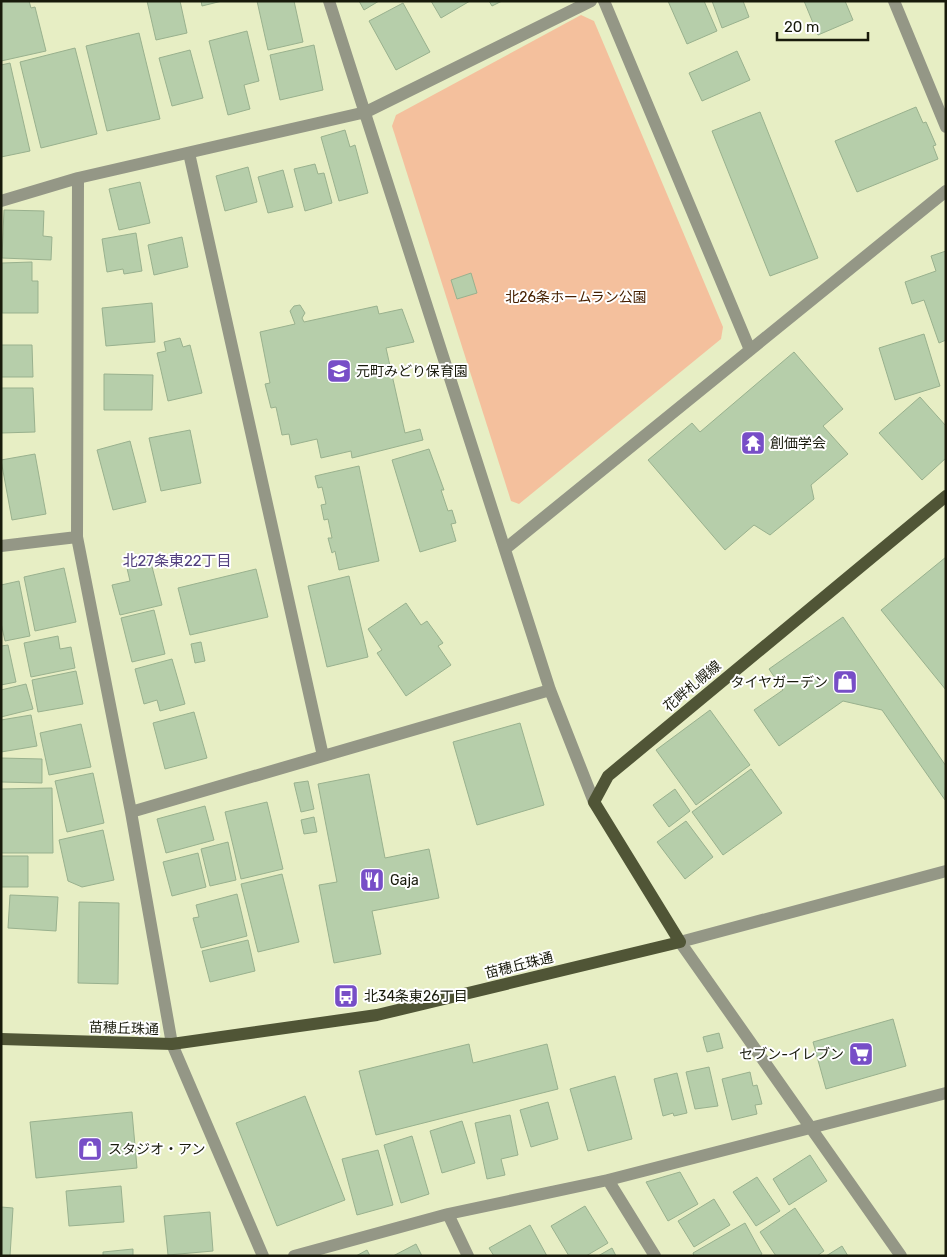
<svg xmlns="http://www.w3.org/2000/svg" width="947" height="1257" font-family="Rubik,'Noto Sans JP',sans-serif">
  <rect width="100%" height="100%" fill="#e7eec4"/>
  <!-- green -->
  <path fill="#f4c09d" d="M581,15L594,21L723,327L721,339L519,504L511,501L392,126L396,115Z"/>
  <!-- building -->
  <path fill="#b6ceaa" stroke="#99b18e" d="M1,1H29L31,8L35,7L46,51L1,61Z
    M147,1H180L187,33L156,40Z
    M201,1H222L202,6Z
    M257,1H294L303,42L268,50Z
    M359,1H379L364,10Z
    M431,1H470L441,18Z
    M489,1H502L492,6Z
    M668,1H704L717,31L687,44Z
    M712,1H743L749,17L722,28Z
    M804,1H845L853,20L818,35Z
    M403,3L430,52L396,70L369,21Z
    M247,31L259,81L244,85L250,109L228,115L209,41Z
    M139,33L160,119L107,131L86,46Z
    M314,45L323,90L280,100L270,55Z
    M75,48L97,134L41,148L20,62Z
    M190,50L203,98L172,106L159,58Z
    M737,51L750,80L702,101L689,73Z
    M10,63L30,151L1,157V65Z
    M916,107L923,123L926,122L936,145L933,146L938,159L857,192L835,141Z
    M760,112L818,258L770,276L712,131Z
    M345,130L350,147L355,145L368,193L339,201L321,137Z
    M315,164L318,174L324,173L332,203L305,211L294,169Z
    M248,167L257,202L225,211L216,176Z
    M283,170L293,207L268,213L258,177Z
    M140,182L150,223L119,230L109,189Z
    M4,210L44,211L43,236L52,237L51,260L2,258Z
    M136,233L142,271L124,274L123,269L107,272L102,239Z
    M182,237L188,267L154,275L148,245Z
    M946,251V340L939,343L924,300L912,304L905,282L936,271L931,256Z
    M32,262V281H38V313H2V263Z
    M471,273L477,293L457,299L451,280Z
    M152,303L155,342L106,346L102,308Z
    M300,305L305,313L302,318L304,322L377,306L379,314L402,309L414,342L386,348L405,433L420,429L423,440L352,458L351,451L321,458L317,439L291,445L289,434L282,435L276,407L271,408L265,384L270,383L260,332L295,324L290,311L294,306Z
    M924,334L940,386L895,400L879,348Z
    M180,338L183,347L190,345L202,393L168,401L157,353L166,351L164,342Z
    M1,345H32L33,377H1Z
    M794,352L843,409L823,426L848,454L811,485L814,499L770,535L754,525L725,550L648,460L692,423L700,432Z
    M104,374L153,375L152,410H104Z
    M1,388H33L35,432L1,433Z
    M920,397L946,426V458L922,480L879,433Z
    M190,430L201,483L161,491L149,438Z
    M130,441L146,502L113,510L97,450Z
    M429,449L444,490H441L448,511L452,510L456,523L451,524L456,541L420,552L392,460Z
    M35,454L46,514L12,520L1,460Z
    M359,466L379,561L339,570L335,551L332,553L328,538H332L328,519L324,520L321,505L326,504L322,487L318,488L315,476Z
    M946,557V690L881,610Z
    M150,559L162,605L120,615L112,585L130,581L126,564Z
    M64,568L76,622L35,631L24,577Z
    M256,569L268,617L190,635L178,588Z
    M349,576L368,657L327,667L308,586Z
    M19,581L30,636L5,641L1,623V585Z
    M406,603L421,625L427,621L443,643L438,646L451,665L406,696L377,653L382,650L368,629Z
    M154,610L165,654L132,662L121,618Z
    M843,617L946,766L945,800L882,710L843,701L779,746L754,710L783,690L769,669Z
    M58,636L60,649L71,647L75,668L31,677L24,643Z
    M201,642L205,661L195,663L191,644Z
    M8,645L16,682L1,685V646Z
    M172,659L185,704L160,711L157,700L144,704L135,669Z
    M76,671L83,704L38,712L32,680Z
    M26,684L33,709L1,717V690Z
    M710,710L750,765L696,805L656,750Z
    M194,712L207,758L165,769L153,723Z
    M31,715L37,746L1,752V720Z
    M520,723L544,805L477,825L453,742Z
    M81,724L91,767L49,775L40,733Z
    M1,758L42,759V783L1,782Z
    M751,769L782,813L723,855L692,812Z
    M93,773L104,823L67,832L55,781Z
    M369,774L385,858L429,849L439,898L372,911L381,954L334,963L319,885L337,882L318,784Z
    M308,781L314,809L301,812L294,783Z
    M52,788L53,853H1V789Z
    M675,789L690,811L669,827L653,805Z
    M267,802L283,869L241,879L225,812Z
    M205,806L214,840L166,853L157,819Z
    M314,817L317,832L304,834L301,820Z
    M686,821L713,857L685,879L657,842Z
    M103,830L114,880L82,887L68,881L59,840Z
    M228,842L236,880L210,886L201,849Z
    M198,853L206,887L172,896L163,862Z
    M1,856H28V887H1Z
    M282,874L299,942L258,952L241,884Z
    M237,894L247,936L201,948L193,918L199,917L196,905Z
    M10,895L58,897L56,931L8,928Z
    M79,902L119,903L118,984L78,983Z
    M248,940L255,971L210,982L202,951Z
    M893,1019L906,1066L826,1089L813,1042Z
    M719,1033L723,1048L707,1052L703,1037Z
    M469,1044L473,1063L547,1044L558,1089L376,1135L359,1071Z
    M709,1067L718,1106L695,1109L686,1072Z
    M750,1072L753,1086L757,1085L762,1104L755,1105L757,1114L732,1120L722,1079Z
    M677,1073L687,1113L674,1116L673,1113L663,1116L654,1079Z
    M615,1076L632,1139L588,1151L570,1089Z
    M305,1096L345,1200L277,1226L236,1123Z
    M548,1102L558,1139L531,1147L520,1110Z
    M132,1112L137,1168L36,1178L30,1122Z
    M510,1115L518,1155L501,1159L505,1175L487,1179L475,1123Z
    M462,1121L475,1163L442,1173L430,1131Z
    M412,1136L429,1194L401,1203L384,1145Z
    M378,1150L393,1205L357,1215L342,1159Z
    M810,1155L827,1181L789,1205L773,1179Z
    M680,1172L698,1204L668,1221L646,1182Z
    M757,1177L780,1211L756,1226L733,1192Z
    M121,1186L124,1222L69,1226L66,1191Z
    M714,1199L730,1225L694,1247L678,1221Z
    M585,1206L608,1243L586,1256H569L551,1226Z
    M1,1207L13,1208L10,1256H1Z
    M795,1208L824,1251L817,1256H776L760,1232Z
    M210,1212L213,1251L168,1255L164,1216Z
    M745,1223L762,1254L759,1256H694L693,1253Z
    M530,1225L547,1256H494L489,1248Z
    M416,1244L422,1256H393Z
    M842,1246L848,1256H826Z
    M612,1248L616,1256H598Z
    M133,1249V1256H103V1252Z
    M367,1250L370,1256H356Z"/>
  <g fill="none" stroke-linecap="round" stroke-linejoin="round">
    <!-- minor -->
    <path stroke="#949786" stroke-width="12" d="M329,1L550,690L594,802
      M604,1L750,350
      M894,1L946,127
      M189,153L323,756
      M78,178L77,537L131,812L172,1044L263,1256
      M1,201L78,178L366,112L591,1
      M1,546L77,537
      M505,549L946,191
      M131,812L550,690
      M608,1180L655,1256
      M448,1214L468,1256
      M294,1256L448,1214L608,1180L946,1093
      M901,1256L680,942L946,871"/>
    <!-- major -->
    <path stroke="#505536" stroke-width="12" d="M1,1039L172,1044L377,1015L680,942L594,802L608,776L946,496"/>
  </g>
  <!-- icons -->
  <defs>
    <symbol id="school-square" viewBox="-11 -11 22 22"><rect x="-9" y="-9" width="18" height="18" rx="4" fill="#774ec7" stroke="#fff"/><path d="M0-5L7-2L0 1L-7-2ZM-4 1L0 2.5L4 1V4Q0 6-4 4Z" fill="#fff"/></symbol>
    <symbol id="temple-square" viewBox="-11 -11 22 22"><rect x="-9" y="-9" width="18" height="18" rx="4" fill="#774ec7" stroke="#fff"/><path d="M0-6L5-2H3V0L6.5 2.5H4V6H1.5V3h-3V6H-4V2.5H-6.5L-3 0V-2H-5Z" fill="#fff"/></symbol>
    <symbol id="shop-square" viewBox="-11 -11 22 22"><rect x="-9" y="-9" width="18" height="18" rx="4" fill="#774ec7" stroke="#fff"/><path d="M-5-2.5h2.3a2.7 3.5 0 0 1 5.4 0H5L5.5 6h-11ZM-1.5-2.5h3a1.5 2.3 0 0 0-3 0Z" fill="#fff"/></symbol>
    <symbol id="restaurant-square" viewBox="-11 -11 22 22"><rect x="-9" y="-9" width="18" height="18" rx="4" fill="#774ec7" stroke="#fff"/><path d="M-5-6h1v4h1v-4h1v4h1v-4h1v5L-1.5 .5V6h-2V.5L-5-1ZM5-6V6H3V1.5H1.5Q1.5-4 5-6Z" fill="#fff"/></symbol>
    <symbol id="bus-square" viewBox="-11 -11 22 22"><rect x="-9" y="-9" width="18" height="18" rx="4" fill="#774ec7" stroke="#fff"/><path d="M-5-6H5V4H4V6H2V4H-2V6H-4V4H-5ZM-3.5-4V0h7V-4ZM-3.5 1.2v1.5H-2V1.2ZM2 1.2v1.5H3.5V1.2Z" fill="#fff"/></symbol>
    <symbol id="supermarket-square" viewBox="-11 -11 22 22"><rect x="-9" y="-9" width="18" height="18" rx="4" fill="#774ec7" stroke="#fff"/><path d="M-6-5.5h2.5l.6 2H6L4.5 2H-2.5L-4.4-4H-6ZM-1.5 3.2a1.3 1.3 0 1 0 .1 0ZM3 3.2a1.3 1.3 0 1 0 .1 0Z" fill="#fff"/></symbol>
  </defs>
  <g fill-rule="evenodd">
    <use href="#school-square" x="325" y="357" width="28" height="28"/>
    <use href="#temple-square" x="739" y="429" width="28" height="28"/>
    <use href="#shop-square" x="831" y="668" width="28" height="28"/>
    <use href="#restaurant-square" x="358" y="866" width="28" height="28"/>
    <use href="#bus-square" x="332" y="982" width="28" height="28"/>
    <use href="#supermarket-square" x="847" y="1040" width="28" height="28"/>
    <use href="#shop-square" x="76" y="1135" width="28" height="28"/>
  </g>
  <g text-anchor="middle" stroke-width="4" stroke-linejoin="round" paint-order="stroke">
    <!-- park labels -->
    <g font-size="14" fill="#462001" stroke="#fff">
      <text x="576" y="302">北26条ホームラン公園</text>
    </g>
    <!-- poi labels -->
    <g font-size="14" fill="#181a0b" stroke="#fff" text-anchor="start">
      <text x="356" y="376">元町みどり保育園</text>
      <text x="770" y="448">創価学会</text>
      <text x="828" y="687" text-anchor="end">タイヤガーデン</text>
      <text x="390" y="885">Gaja</text>
      <text x="364" y="1001">北34条東26丁目</text>
      <text x="844" y="1059" text-anchor="end">セブン-イレブン</text>
      <text x="108" y="1154">スタジオ・アン</text>
    </g>
    <!-- street labels -->
    <g font-size="14" fill="#181a0b" stroke="#fff">
      <text transform="translate(692 686) rotate(-40)" y="5">花畔札幌線</text>
      <text transform="translate(519 965) rotate(-14)" y="5">苗穂丘珠通</text>
      <text transform="translate(124 1028) rotate(2)" y="5">苗穂丘珠通</text>
    </g>
    <!-- neighbourhood labels -->
    <g font-size="15" fill="#52407e" stroke="#fff">
      <text x="177" y="566">北27条東22丁目</text>
    </g>
  </g>
  <!-- border -->
  <rect width="947" height="1257" fill="none" stroke="#181a0b" stroke-width="5"/>
  <!-- scale -->
  <path d="M777 32v8h91v-8" fill="none" stroke="#181a0b" stroke-width="2.5"/>
  <text x="784" y="32" font-size="15" fill="#181a0b" stroke="#ffffff" stroke-width="4" paint-order="stroke">20 m</text>
</svg>
